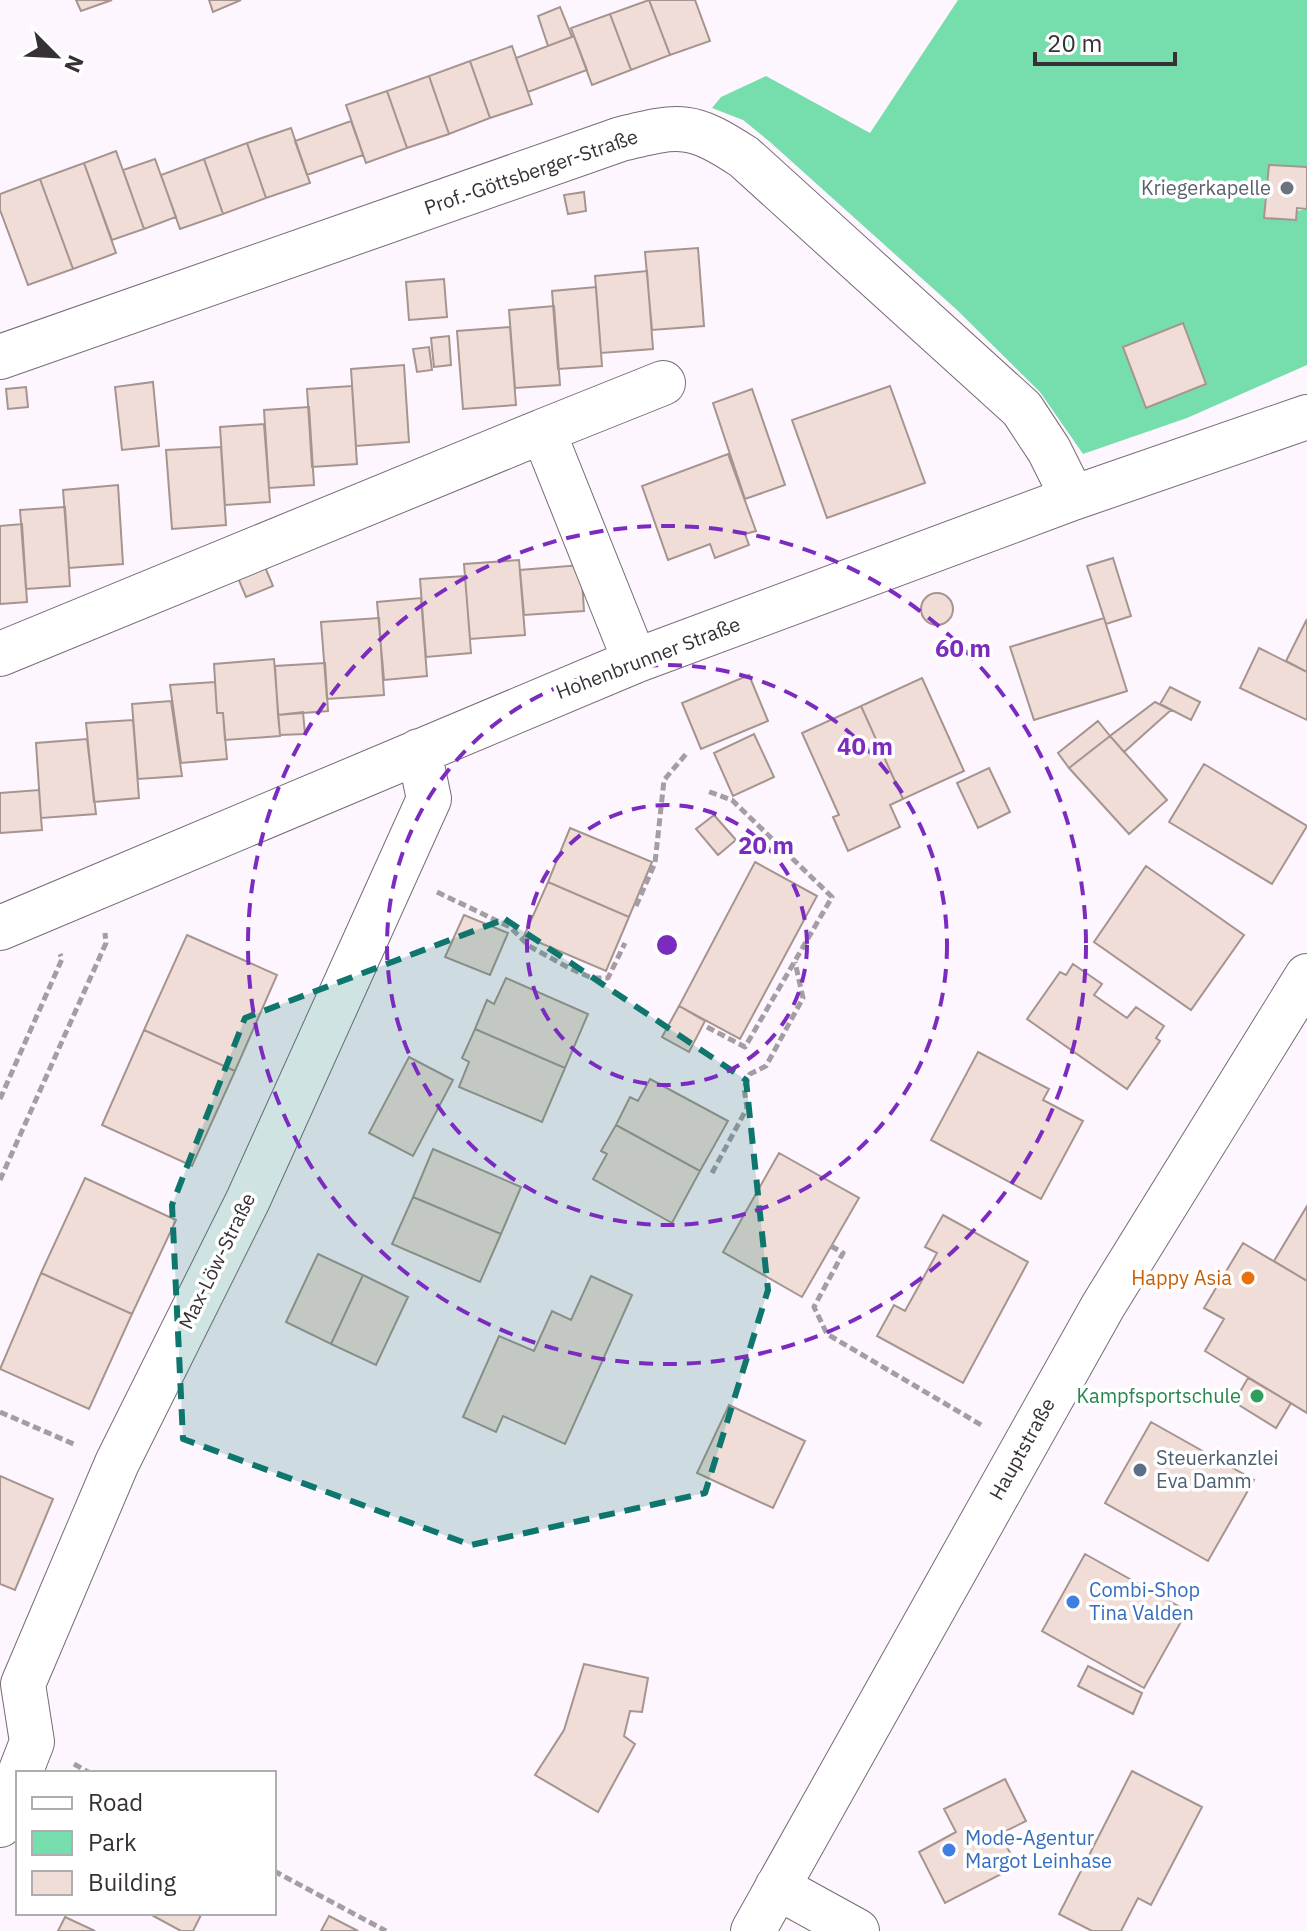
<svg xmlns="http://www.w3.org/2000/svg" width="1307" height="1931" font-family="'IBM Plex Sans',sans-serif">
  <rect width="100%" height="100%" fill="#fef6fe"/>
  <!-- green -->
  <path fill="#76dead" d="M958,0H1307V167L1269,165L1264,217L1307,209V365L1187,418L1083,454L1040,392L957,310L770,142L743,120L712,108L721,97L766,76L870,133Z"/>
  <!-- building -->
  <path fill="#f1ddd8" stroke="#a6948f" stroke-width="2" d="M76,0H112L81,11Z
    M209,0H241L213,12Z
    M649,0L670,55L631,70L610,14Z
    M649,0H695L710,41L670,55Z
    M560,7L572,37L548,46L538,16Z
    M610,14L631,70L592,85L571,28Z
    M574,36L587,70L528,92L516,58Z
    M512,46L532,104L490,118L470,61Z
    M470,61L490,118L449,134L429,76Z
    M429,76L449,134L407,148L387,91Z
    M387,91L407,148L366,163L346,105Z
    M351,121L363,155L307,175L295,141Z
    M291,128L310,183L266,198L247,143Z
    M247,143L266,198L223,214L204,159Z
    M116,151L144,229L112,240L84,163Z
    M155,159L176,217L144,229L123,170Z
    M204,159L223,214L180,229L161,175Z
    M84,163L116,253L73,269L40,179Z
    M1269,165L1307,167V209L1297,208L1296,220L1264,218Z
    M40,179L73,269L28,285L0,210V194Z
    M584,192L586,211L568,214L564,195Z
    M698,248L704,326L652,330L645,252Z
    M647,271L653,349L601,353L595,276Z
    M444,279L447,317L409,320L406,282Z
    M596,287L602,366L558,369L552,291Z
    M554,306L560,385L515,388L509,310Z
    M1183,323L1206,384L1146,408L1123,347Z
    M510,327L516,405L463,409L457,331Z
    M449,336L451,365L434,367L431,338Z
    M429,347L432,370L417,372L413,349Z
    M404,365L409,442L356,446L351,369Z
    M153,382L159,446L122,450L115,387Z
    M352,386L357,464L312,467L307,389Z
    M890,386L925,483L827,518L792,420Z
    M26,387L28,407L8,409L6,389Z
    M752,389L785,485L745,499L713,403Z
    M309,407L314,485L269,488L264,410Z
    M264,424L270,502L225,505L220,427Z
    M221,447L226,525L172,529L166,450Z
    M728,454L756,531L745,534L749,545L715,558L710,544L668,560L642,486Z
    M118,485L123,564L69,568L63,490Z
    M65,507L70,586L26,589L20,510Z
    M22,524L27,602L0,604V526Z
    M1113,558L1131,616L1106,624L1087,566Z
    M519,560L525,635L470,639L464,564Z
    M581,565L584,611L524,615L520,570Z
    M265,567L273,586L246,597L238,578Z
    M465,576L471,653L426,657L420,579Z
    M921 609a16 16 0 1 1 32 0a16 16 0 1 1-32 0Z
    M421,598L427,676L384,680L377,602Z
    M379,618L384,695L327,699L321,622Z
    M1104,618L1127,691L1034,720L1010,647Z
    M1307,619V672L1286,661Z
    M1259,648L1307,672V720L1240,688Z
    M274,659L280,736L225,740L223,713H217L214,664Z
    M325,663L328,711L278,715L275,666Z
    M749,675L768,721L701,749L682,703Z
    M922,678L964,771L903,799L861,706Z
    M215,682L217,713H223L227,759L181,763L170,685Z
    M1170,687L1200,702L1191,720L1160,704Z
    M171,701L182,776L138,779L132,704Z
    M1155,702L1171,710L1124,752L1110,736Z
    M861,706L903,799L890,805L900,827L848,851L833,817L839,815L802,733Z
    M303,712L305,734L280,735L278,715Z
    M133,720L139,798L94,802L86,723Z
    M1098,721L1110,736L1069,768L1058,753Z
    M754,734L774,777L733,796L714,753Z
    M1110,736L1167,800L1129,834L1069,768Z
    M87,739L96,814L41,818L36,743Z
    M1204,764L1307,826L1272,884L1169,822Z
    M989,768L1010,812L978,828L957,783Z
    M39,790L42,830L0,833V793Z
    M714,815L736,840L718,855L696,829Z
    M570,828L652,862L629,917L548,882Z
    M755,862L817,896L740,1039L679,1006Z
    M1146,866L1244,935L1191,1010L1094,942Z
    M548,882L629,917L606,971L524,936Z
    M464,915L508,933L490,975L445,957Z
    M187,935L277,975L235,1071L144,1030Z
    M1073,964L1102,984L1094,995L1127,1018L1136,1007L1164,1026L1156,1038L1160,1041L1127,1089L1027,1019L1060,972L1066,975Z
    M506,978L588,1014L565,1068L475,1029L487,1000L494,1004Z
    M679,1006L705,1021L689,1052L662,1037Z
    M475,1029L565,1068L542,1122L459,1087L469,1062L462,1058Z
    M144,1030L235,1071L192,1166L102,1125Z
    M978,1052L1049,1089L1043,1100L1083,1121L1041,1199L931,1140Z
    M409,1057L453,1080L413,1156L369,1133Z
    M650,1079L728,1121L700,1171L616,1125L630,1097L638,1101Z
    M616,1125L700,1171L672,1223L593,1179L607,1154L601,1151Z
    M433,1149L521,1187L501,1234L413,1197Z
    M779,1153L859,1198L802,1297L723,1252Z
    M85,1178L176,1220L132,1314L41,1273Z
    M413,1197L501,1234L480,1282L392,1244Z
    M1307,1206V1281L1274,1261Z
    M943,1215L1028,1262L963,1383L877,1336L894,1305L905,1311L937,1253L925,1247Z
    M1243,1243L1307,1281V1413L1205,1351L1224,1319L1204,1308Z
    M318,1254L363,1275L331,1344L286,1322Z
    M41,1273L132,1314L89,1409L0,1369Z
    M363,1275L408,1297L376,1365L331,1344Z
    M591,1276L632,1295L565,1444L503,1416L496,1432L463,1417L499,1336L534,1351L552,1311L571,1320Z
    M1248,1378L1291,1403L1276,1428L1234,1402Z
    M729,1405L805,1441L773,1508L697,1473Z
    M1151,1422L1254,1480L1208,1561L1105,1503Z
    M0,1476L53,1499L15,1590L0,1584Z
    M1085,1554L1187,1611L1144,1688L1042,1631Z
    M584,1664L648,1678L642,1712L630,1711L624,1736L635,1744L598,1812L535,1775L564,1730Z
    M1088,1666L1142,1693L1133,1714L1078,1686Z
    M1132,1771L1202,1807L1151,1905L1138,1898L1121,1931H1092L1059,1914Z
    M1005,1779L1026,1821L1000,1834L1017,1866L945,1903L919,1852L956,1832L944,1809Z
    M148,1913H202L193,1931H181Z
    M329,1916L358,1931H321Z
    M65,1917L95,1931H58Z"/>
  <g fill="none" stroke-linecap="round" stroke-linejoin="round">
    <defs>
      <path id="minor" d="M0,357L621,139C681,124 692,123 744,157L1022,409L1049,450L1073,498
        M543,431L663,383
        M0,654L543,431L635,661
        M0,928L635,661L1073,498L1307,417
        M20,1773L32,1742L23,1684L117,1463L248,1200L429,799L419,751
        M0,1825L18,1779
        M777,1887L857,1931
        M753,1931L1103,1306L1307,976"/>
    </defs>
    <!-- minor casing -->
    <use href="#minor" stroke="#766b76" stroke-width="46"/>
    <!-- path -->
    <path stroke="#a49da4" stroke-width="5" stroke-dasharray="8 4" stroke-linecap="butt" d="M437,892L510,927L529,946L569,968L592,978H608L625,943
      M636,906L655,863L664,780L686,754
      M707,1027L745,1047L832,897L732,800L707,791
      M0,1099L62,959L60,954
      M712,1173L747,1108L744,1088L750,1074L766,1066L803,998L795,962
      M0,1180L106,943L105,933
      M831,1246L843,1253L814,1307L827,1334L983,1426
      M0,1412L76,1445
      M74,1764L90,1773
      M274,1871L386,1931"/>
    <!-- minor -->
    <use href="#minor" stroke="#fff" stroke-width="44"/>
  </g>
  <!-- marked area -->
  <path fill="#0f766e" fill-opacity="0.2" stroke="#0f766e" stroke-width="6" stroke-dasharray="16 10" stroke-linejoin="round" d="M505,919L746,1080L768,1290L705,1493L471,1545L183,1439L172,1205L245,1018Z"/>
  <!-- distance rings -->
  <g fill="none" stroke="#7b2cbf" stroke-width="4" stroke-dasharray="14 10">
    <circle cx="667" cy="945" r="140"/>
    <circle cx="667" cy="945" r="280"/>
    <circle cx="667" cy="945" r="419"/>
  </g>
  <!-- markers -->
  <circle fill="#6b7280" stroke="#fff" stroke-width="3" cx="1287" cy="188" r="8"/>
  <circle fill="#e8710a" stroke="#fff" stroke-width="3" cx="1248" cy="1278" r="8"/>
  <circle fill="#2e9e5b" stroke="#fff" stroke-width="3" cx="1257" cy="1396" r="8"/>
  <circle fill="#5c6f8a" stroke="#fff" stroke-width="3" cx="1140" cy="1470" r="8"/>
  <g fill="#3f7fe0" stroke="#fff" stroke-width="3">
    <circle cx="1073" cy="1602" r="8"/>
    <circle cx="949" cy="1850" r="8"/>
  </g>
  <g text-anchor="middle" stroke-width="7" stroke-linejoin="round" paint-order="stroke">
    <!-- street labels -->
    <g font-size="20" fill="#373137" stroke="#fff">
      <text transform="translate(531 172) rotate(-19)" y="7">Prof.-Göttsberger-Straße</text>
      <text transform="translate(648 658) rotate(-21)" y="7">Hohenbrunner Straße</text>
      <text transform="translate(217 1261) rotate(-64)" y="7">Max-Löw-Straße</text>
      <text transform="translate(1022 1449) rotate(-61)" y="7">Hauptstraße</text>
    </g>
    <!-- worship labels -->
    <g font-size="20" fill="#5b616d" stroke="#fff" text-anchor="end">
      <text x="1271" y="195">Kriegerkapelle</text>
    </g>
    <!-- food labels -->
    <g font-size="20" fill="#c56008" stroke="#fff" text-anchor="end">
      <text x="1232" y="1285">Happy Asia</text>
    </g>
    <!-- leisure labels -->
    <g font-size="20" fill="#27864d" stroke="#fff" text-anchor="end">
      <text x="1241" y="1403">Kampfsportschule</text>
    </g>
    <!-- service labels -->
    <g font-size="20" fill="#4e5e75" stroke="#fff" text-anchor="start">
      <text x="1156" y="1465">Steuerkanzlei<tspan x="1156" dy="23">Eva Damm</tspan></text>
    </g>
    <!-- shop labels -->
    <g font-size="20" fill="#366cbe" stroke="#fff" text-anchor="start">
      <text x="1089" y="1597">Combi-Shop<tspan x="1089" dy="23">Tina Valden</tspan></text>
      <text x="965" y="1845">Mode-Agentur<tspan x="965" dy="23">Margot Leinhase</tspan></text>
    </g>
  </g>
  <circle cx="667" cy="945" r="12" fill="#7b2cbf" stroke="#fff" stroke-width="4"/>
  <g font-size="24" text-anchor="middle" font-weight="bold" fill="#7b2cbf" stroke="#fff" stroke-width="7" stroke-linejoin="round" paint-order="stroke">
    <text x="963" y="657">60 m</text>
    <text x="865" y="755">40 m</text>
    <text x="766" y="854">20 m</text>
  </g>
  <!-- legend -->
  <rect x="16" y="1771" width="260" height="144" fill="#ffffff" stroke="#afadaf" stroke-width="2"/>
  <rect x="32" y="1797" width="40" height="12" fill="#ffffff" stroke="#afadaf" stroke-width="2"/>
  <text x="88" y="1811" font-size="24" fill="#373137">Road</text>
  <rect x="32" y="1831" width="40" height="24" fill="#76dead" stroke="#afadaf" stroke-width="2"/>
  <text x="88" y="1851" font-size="24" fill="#373137">Park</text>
  <rect x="32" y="1871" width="40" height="24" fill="#f1ddd8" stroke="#afadaf" stroke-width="2"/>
  <text x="88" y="1891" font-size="24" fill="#373137">Building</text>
  <!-- north arrow -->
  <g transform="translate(56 56) rotate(114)" stroke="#ffffff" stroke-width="6" paint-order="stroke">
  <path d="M0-6L14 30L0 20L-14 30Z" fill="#373137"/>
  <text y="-12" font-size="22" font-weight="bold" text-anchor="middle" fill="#373137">N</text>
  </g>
  <!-- scale -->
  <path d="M1035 52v12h140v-12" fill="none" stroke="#373137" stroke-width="4"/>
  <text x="1047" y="52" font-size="24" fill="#373137" stroke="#ffffff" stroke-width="6" paint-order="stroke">20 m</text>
</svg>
